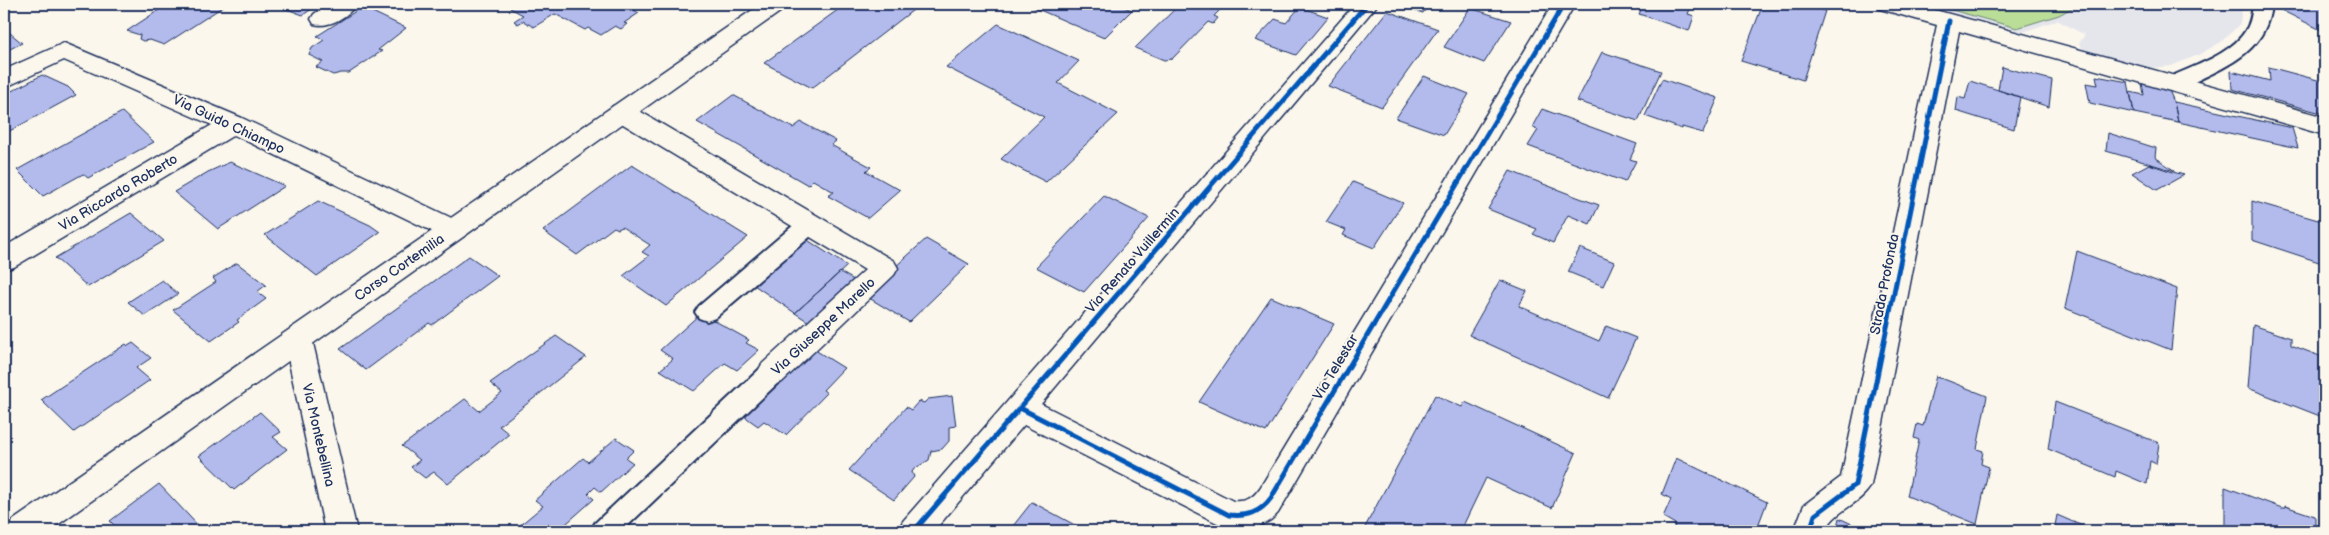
<svg xmlns="http://www.w3.org/2000/svg" width="2329" height="535" font-family="'Balsamiq Sans',sans-serif">
  <rect width="100%" height="100%" fill="#fbf7ec"/>
  <filter id="ink" filterUnits="userSpaceOnUse"><feTurbulence type="fractalNoise" baseFrequency=".02" numOctaves="2"/><feDisplacementMap in="SourceGraphic" scale="10" xChannelSelector="R" yChannelSelector="G"/><feConvolveMatrix kernelMatrix="1 2 1 2 8 2 1 2 1" color-interpolation-filters="sRGB"/></filter>
  <g filter="url(#ink)">
    <!-- built -->
    <path fill="#e5e5ec" d="M1920,4H2242L2240,24L2221,42L2198,55L2171,66L2148,68L2083,49L2079,43L2085,35L2057,20L2023,32Z"/>
    <!-- green -->
    <path fill="#badd97" stroke="#6a867a" d="M1930,4H2079L2059,15L2017,28Z"/>
    <!-- building -->
    <path fill="#b3bbec" stroke="#1b2f5e" d="M168,4H217L224,6L164,45L150,40L143,41L139,39L140,35L127,31Z
      M273,4H327L318,10L313,8L303,15Z
      M516,4H624L639,13L624,23L627,24L621,29L615,26L601,35L588,28L585,30L555,14L534,27L523,21L518,24L514,21L523,15L510,8Z
      M846,4H921L812,88L764,63Z
      M1026,4H1116L1132,10L1104,38Z
      M1180,4H1226L1214,16L1218,18L1213,24L1208,22L1172,59L1164,60L1135,48Z
      M1394,4H1429L1423,13Z
      M1637,4H1692L1688,14L1694,16L1689,31L1639,14L1643,5Z
      M1763,4H1802L1825,11L1803,80L1741,61Z
      M2285,4H2325V32L2279,9Z
      M362,7L406,28L378,50L382,51L349,73H341L333,75L316,67L323,62L309,55L312,48L324,40L317,36Z
      M1300,7L1328,17L1296,55L1255,40L1275,19L1286,23Z
      M1470,8L1511,21L1484,63L1444,47Z
      M1387,11L1438,29L1382,107L1328,86Z
      M998,24L1079,61L1058,83L1118,114L1046,182L1001,159L1044,117L946,67Z
      M4,28L22,43L4,52Z
      M1602,52L1661,71L1638,121L1577,101Z
      M2002,67L2052,80L2049,107L1998,90Z
      M2269,67L2325,82V114L2232,89L2231,71L2270,81Z
      M42,75L68,87L76,95L4,134V95Z
      M1424,76L1469,94L1444,135L1396,118Z
      M2096,76L2128,82L2134,113L2090,103L2086,83L2098,85Z
      M1662,79L1718,98L1703,133L1682,127V129L1645,116Z
      M1970,81L2020,97L2014,129L1956,111L1958,97L1965,99Z
      M2142,83L2168,88L2174,102L2178,122L2134,113L2130,92L2144,95Z
      M733,95L793,128L801,122L836,141L831,145L871,167L866,171L900,190L868,218L828,196L834,192L813,180L808,185L697,122Z
      M2174,102L2292,128L2298,148L2178,122Z
      M1542,109L1637,144L1630,159L1636,161L1625,182L1528,146L1538,130L1532,127Z
      M122,112L154,142L88,178L83,174L43,196L17,170Z
      M2108,133L2156,148L2155,157L2175,171L2106,151Z
      M230,162L285,186L218,229L174,192L208,172Z
      M2149,164L2173,172L2184,175L2157,190L2132,173Z
      M632,165L748,237L666,306L623,276L649,256L642,252L650,245L622,227L618,229L614,227L577,255L543,231Z
      M1510,171L1577,197L1599,205L1590,224L1568,215L1553,243L1533,234L1537,229L1488,209Z
      M1353,182L1403,203L1374,248L1343,235L1346,230L1326,222Z
      M1104,196L1149,218L1084,292L1036,267Z
      M318,201L370,225L380,232L317,276L265,235Z
      M2252,201L2325,222V264L2252,240Z
      M131,213L164,241L88,287L55,258Z
      M800,235L847,266L795,313L748,281Z
      M926,239L969,264L909,322L864,295Z
      M1580,248L1614,262L1603,286L1568,272Z
      M2077,251L2177,289L2171,350L2065,308Z
      M469,256L498,276L432,325L429,323L366,370L340,349Z
      M237,263L266,285L257,292L266,299L237,320L239,322L211,341L173,310L216,282L213,278Z
      M840,272L854,280L809,322L795,313Z
      M162,280L178,294L145,316L128,302Z
      M1500,280L1527,291L1519,306L1599,341L1606,326L1636,338L1608,398L1469,335Z
      M1271,297L1334,324L1266,432L1199,402Z
      M701,313L749,340L746,343L759,350L737,370L725,363L694,391L660,370L673,359L660,350Z
      M2253,325L2291,338V345L2325,358V418L2248,388Z
      M556,336L586,357L499,426L509,434L448,484L434,472L425,478L411,467L420,460L402,446L465,399L479,411L502,393L490,383Z
      M133,343L151,358L136,368L150,380L74,432L41,400L126,344L128,346Z
      M807,345L844,368L823,390L827,393L786,435L764,421L758,426L737,411Z
      M1936,376L1987,396L1977,449L1983,451L1981,464L1989,467L1977,524L1907,496L1919,440L1914,438L1917,424L1923,426Z
      M1435,395L1462,407L1465,402L1576,453L1552,508L1486,478L1462,528L1468,531H1363Z
      M952,396L956,426L949,427V441L942,449L931,451L929,460L914,469L912,472L914,477L894,500L849,470L906,407L911,410L919,401L924,403L928,399Z
      M2055,402L2159,443L2156,464L2150,461L2147,484L2116,471L2115,477L2048,449Z
      M260,412L281,432L273,437L287,449L234,490L199,456Z
      M616,438L634,450L626,458L633,463L601,492L595,487L588,494L594,499L558,531H513L543,506L535,500L583,458L588,462Z
      M1676,458L1767,502L1756,531H1673L1675,524L1663,517L1671,499L1662,494Z
      M159,484L189,516L203,531H120L110,521Z
      M2225,487L2282,508H2285V506L2315,516V531H2225Z
      M1032,502L1086,531H1009Z
      M2057,515L2094,531H2054Z
      M1839,518L1867,531H1836Z"/>
    <g fill="none" stroke-linecap="round" stroke-linejoin="round">
      <defs>
        <path id="service" d="M2253,4H2271C2267,54 2222,68 2182,88L2175,90L2168,88L2165,83L2168,78C2193,66 2231,55 2246,30C2251,22 2252,13 2253,4Z
          M810,216L818,218L821,224L818,230L715,318L707,321L699,318L695,312L699,306L802,218Z
          M772,363L781,366L784,373L781,380L622,531H591L595,523L763,366Z"/>
        <path id="minor" d="M329,4H356C348,17 329,28 314,24L311,19L314,14Z
          M1355,4H1378L1041,404L1233,501C1246,502 1252,499 1260,488L1553,4H1575L1278,513C1266,527 1247,531 1229,529L1024,425L934,531H898L903,521Z
          M1877,4H1913L2325,117V135L1959,31L1871,485C1861,505 1832,511 1826,531H1794L1804,505L1841,477L1937,25L1880,9Z
          M64,43L242,118L462,223L466,230L462,237L453,240L444,237L234,135L14,267L4,270V247L212,125L64,60L4,88V70Z
          M622,104L631,106L894,261L898,268L894,275L782,382L772,385L762,382L757,373L762,364L865,270L613,118L610,112L613,106Z
          M298,327L308,331L312,339L357,531H325L284,339L288,331Z"/>
        <path id="primary" d="M761,4H787L784,9L49,531H7L12,521Z"/>
      </defs>
      <!-- service casing -->
      <use href="#service" stroke="#1b2f5e" stroke-width="4"/>
      <!-- minor casing -->
      <use href="#minor" stroke="#1b2f5e" stroke-width="3"/>
      <!-- primary casing -->
      <use href="#primary" stroke="#1b2f5e" stroke-width="3"/>
      <!-- service -->
      <use href="#service" fill="#fbf7ec" fill-rule="evenodd"/>
      <!-- minor -->
      <use href="#minor" fill="#fbf7ec" fill-rule="evenodd"/>
      <!-- primary -->
      <use href="#primary" fill="#fbf7ec" fill-rule="evenodd"/>
      <defs>
        <path id="cycleway" d="M1020,408L1229,515C1247,517 1260,513 1271,498L1564,4
          M914,531L1367,4
          M1810,531L1815,515L1855,485L1949,21"/>
      </defs>
      <!-- cycleway casing -->
      <use href="#cycleway" stroke="#fbf7ec" stroke-width="8"/>
      <!-- cycleway -->
      <use href="#cycleway" stroke="#0057b8" stroke-width="5"/>
    </g>
  </g>
  <g text-anchor="middle" stroke-width="4" stroke-linejoin="round" paint-order="stroke">
    <!-- street labels -->
    <g font-size="14" fill="#1b2f5e" stroke="#fbf7ec">
      <text transform="translate(229 124) rotate(25)" y="5">Via Guido Chiampo</text>
      <text transform="translate(118 192) rotate(-31)" y="5">Via Riccardo Roberto</text>
      <text transform="translate(1132 260) rotate(-49)" y="5">Via Renato Vuillermin</text>
      <text transform="translate(399 267) rotate(-35)" y="5">Corso Cortemilia</text>
      <text transform="translate(1884 284) rotate(-79)" y="5">Strada Profonda</text>
      <text transform="translate(823 326) rotate(-43)" y="5">Via Giuseppe Marello</text>
      <text transform="translate(1335 367) rotate(-59)" y="5">Via Telestar</text>
      <text transform="translate(319 435) rotate(77)" y="5">Via Montebellina</text>
    </g>
  </g>
  <!-- margin -->
  <rect width="2329" height="535" fill="none" stroke="#fbf7ec" stroke-width="20"/>
  <rect x="10" y="10" width="2309" height="515" fill="none" stroke="#1b2f5e" stroke-width="2" filter="url(#ink)"/>
</svg>
